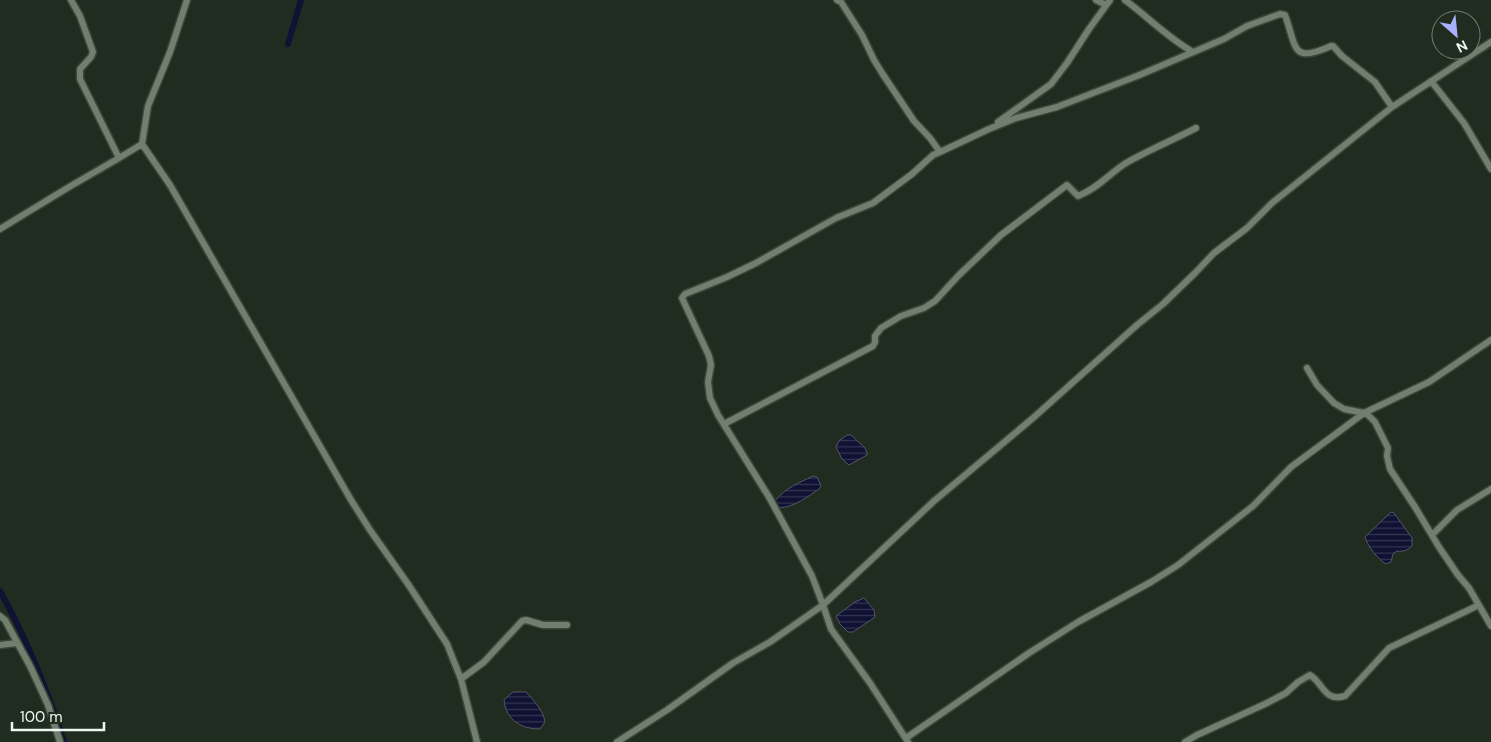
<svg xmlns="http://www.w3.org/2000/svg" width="1491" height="742" font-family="'DM Sans',sans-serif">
  <defs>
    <pattern id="water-rules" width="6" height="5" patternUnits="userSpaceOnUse" patternTransform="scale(1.25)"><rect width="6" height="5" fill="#111233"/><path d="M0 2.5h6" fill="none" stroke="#343551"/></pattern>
  </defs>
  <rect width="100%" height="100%" fill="#202c1f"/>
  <!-- water -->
  <path fill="url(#water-rules)" stroke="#53566b" d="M847,435H851L865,448L867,453V455L849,465L842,459L836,447L839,441Z
    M813,476L817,477L821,486L819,489C807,497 791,510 776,507L775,501C785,488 799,483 813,476Z
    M1391,512L1394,513L1412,538V546C1408,550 1403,552 1397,551L1393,554L1391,562L1386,564C1378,559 1368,547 1365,537Z
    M864,598L874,610L875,617L853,632H848L840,624L836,616L855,602Z
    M513,692H526C534,701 543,710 545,722L540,729C521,729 506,720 504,700Z"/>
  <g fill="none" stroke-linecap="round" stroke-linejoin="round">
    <!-- canal -->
    <path stroke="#111233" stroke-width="6" d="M288,44L301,0
      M0,591C27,639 47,689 64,742"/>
    <defs>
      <path id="street" d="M187,0L170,52L148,106L142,144L170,185L351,500L370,530L408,584L447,644L461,679L477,742
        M837,0L841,2L862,35L874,60L882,73L914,121L930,138L940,152L933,155L912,174L873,203L836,218L756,263L727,277L685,294L682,298L709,356L711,365L708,382L710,398L718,415L769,497L812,576L823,605L831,629L870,683L908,742
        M1096,0L1106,5
        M1125,0C1148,17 1168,38 1193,52
        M1431,81L1464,123L1491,169
        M998,122L1051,84L1067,63L1089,29L1110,0
        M940,152L989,129L1016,118L1057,107L1137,76L1224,39L1247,26L1280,14L1285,15C1297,48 1291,64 1331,46H1333L1342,56L1375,82L1392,107
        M119,158L142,144
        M0,229L69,187L119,158L80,79V69L91,57L93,52L80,16L71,0
        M1307,368L1317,385L1334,403L1344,409L1364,413L1368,415L1375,422L1388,448L1387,456L1390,469L1415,507L1439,547L1458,575L1469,588L1491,626
        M724,424L873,346L875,342V336L881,328L901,316L924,308L935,301L959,275L1001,235L1063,188L1067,185L1078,196C1097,189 1110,173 1126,163C1149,150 1173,140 1196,128
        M1432,535L1457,510L1491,489
        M0,616L5,620L30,666L48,705L60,742
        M0,645L17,643
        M461,679L484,662L522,621L526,620L543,625H567
        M906,738L1029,653L1078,622L1151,582L1178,565L1253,506L1291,467L1364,413L1429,382L1491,340
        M617,742L667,710L733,663L770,642L823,605L934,501L1033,418L1137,325L1163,304L1195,273L1214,253L1247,228L1272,203L1392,107L1491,42
        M1185,742L1197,735L1265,704L1286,693L1298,682L1310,675C1324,684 1324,702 1345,696L1389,648L1479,605"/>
    </defs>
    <!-- street casing -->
    <use href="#street" stroke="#3c463b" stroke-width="9"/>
    <!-- street -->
    <use href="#street" stroke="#717f6f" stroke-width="6"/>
  </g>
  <!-- north arrow -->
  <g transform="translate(1456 35) rotate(153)"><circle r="24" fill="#202c1f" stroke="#727d71"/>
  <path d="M0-4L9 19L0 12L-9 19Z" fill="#a7b1fc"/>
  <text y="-8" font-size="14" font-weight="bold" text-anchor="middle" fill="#eef6ed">N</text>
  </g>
  <!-- scale -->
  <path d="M12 722v8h92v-8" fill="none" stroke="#eef6ed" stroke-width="2.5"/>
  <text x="20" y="722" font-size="15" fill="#eef6ed" stroke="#202c1f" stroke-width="4" paint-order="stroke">100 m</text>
</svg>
